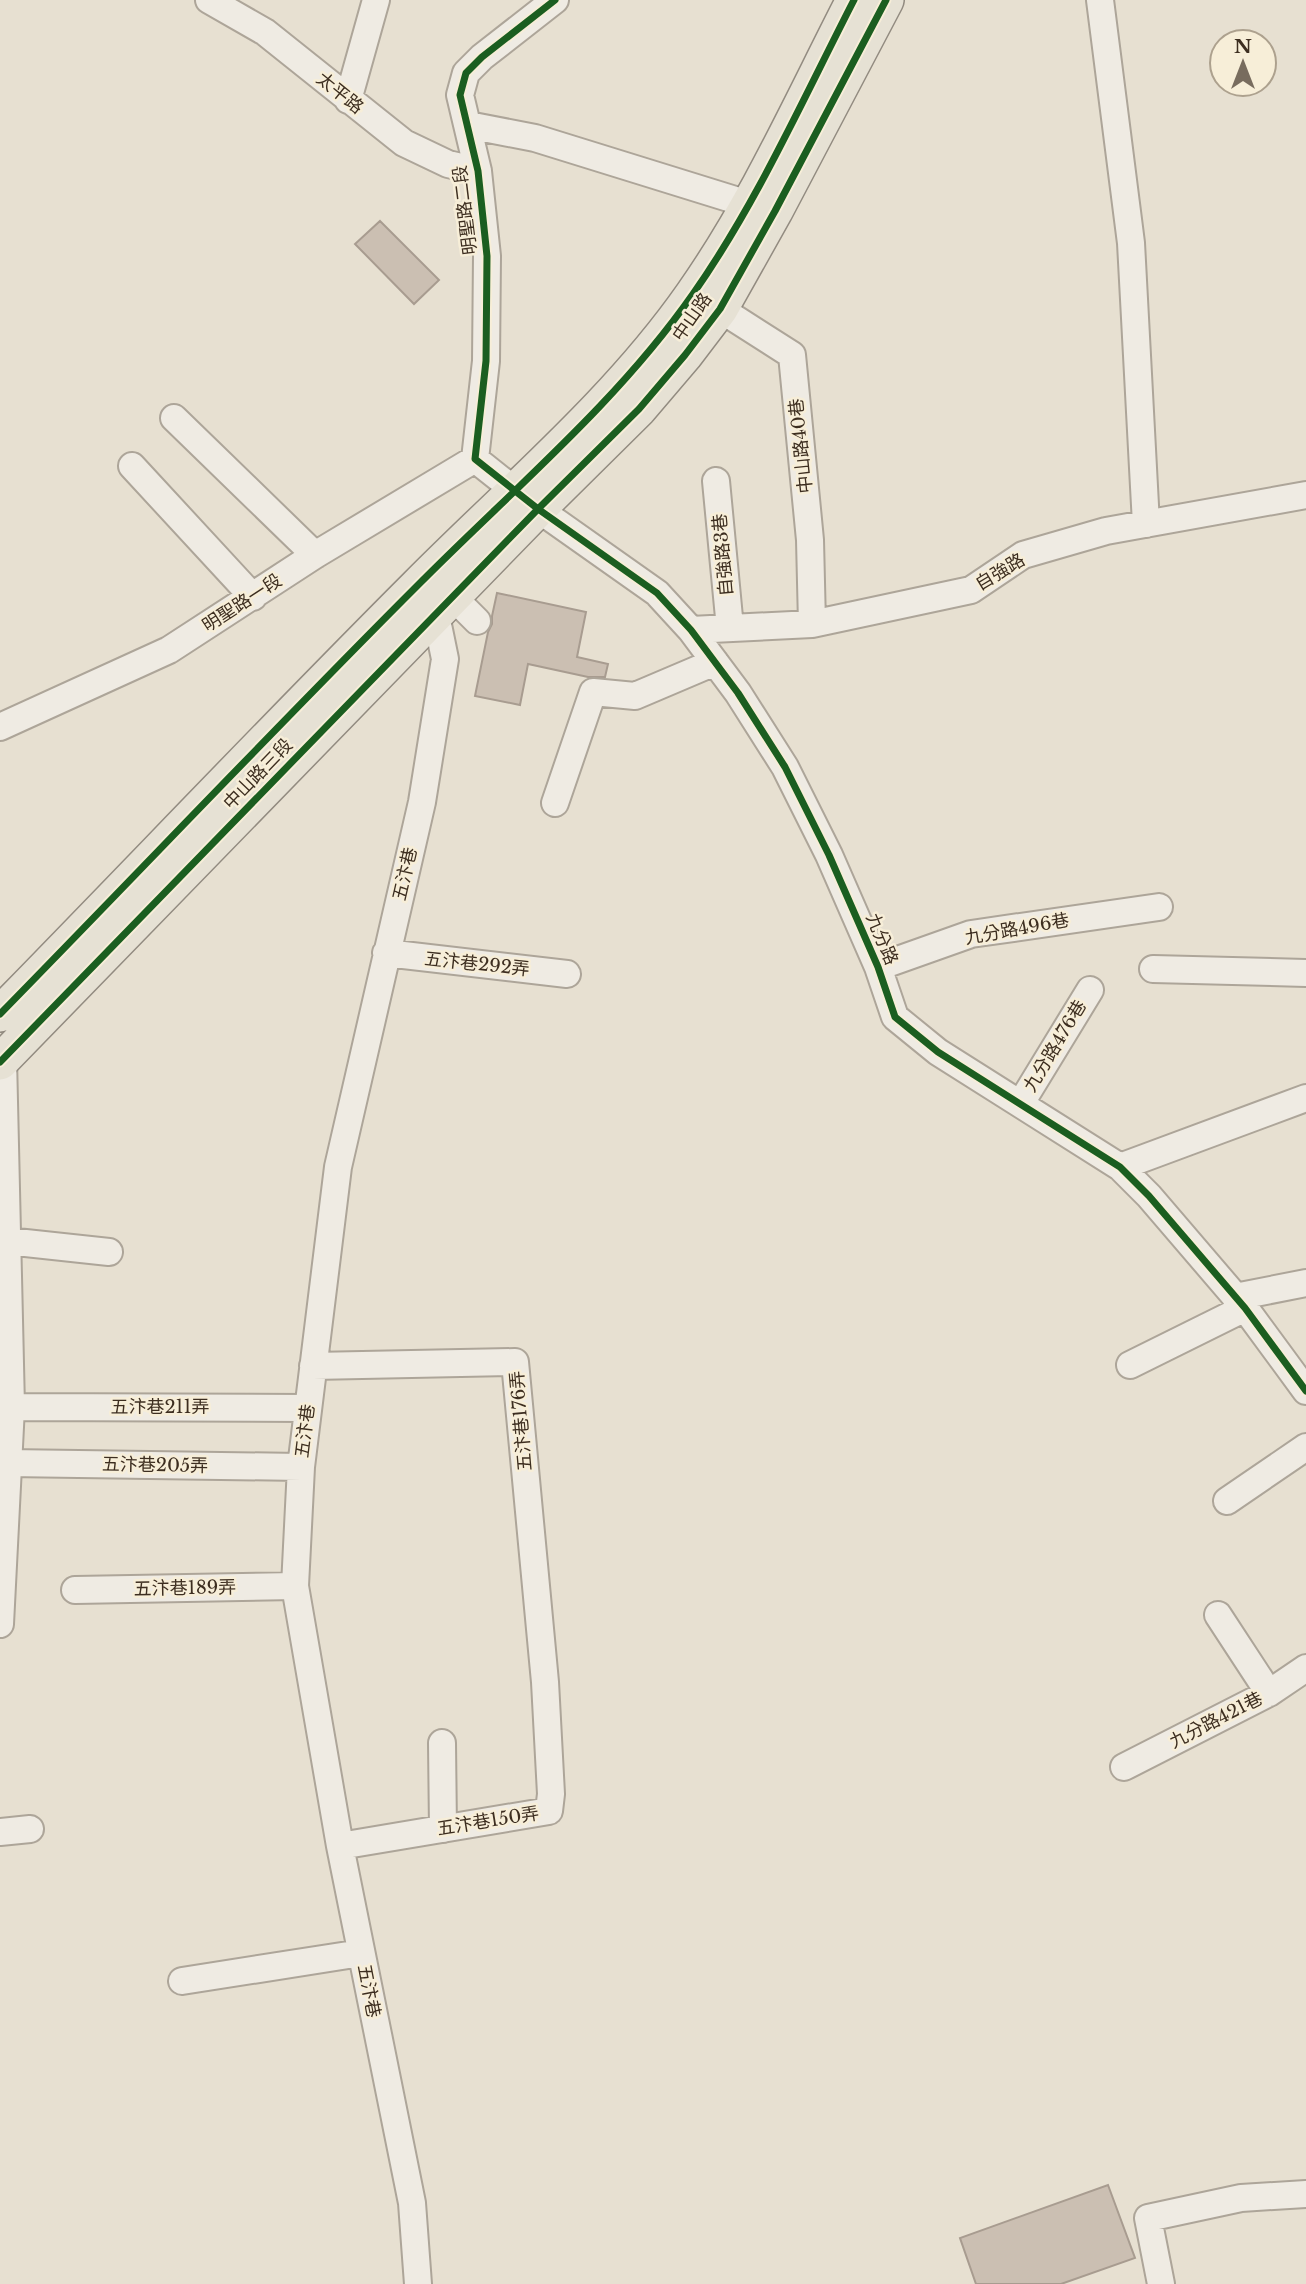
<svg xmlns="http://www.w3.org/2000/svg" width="1306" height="2284" font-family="'Libre Baskerville','Noto Sans TC',serif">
  <rect width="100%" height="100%" fill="#e7e0d1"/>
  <!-- building -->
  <path fill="#cbbfb2" stroke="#a89c90" stroke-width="2" d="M380,221L439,280L414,304L355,244Z
    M497,593L586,612L577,657L608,664L605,677H588L528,664L520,705L475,696L488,632L492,624V616Z
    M1108,2185L1135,2258L1061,2284H976L960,2238Z"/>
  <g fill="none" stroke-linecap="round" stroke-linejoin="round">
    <defs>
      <path id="minor" d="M209,0L265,32L404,143L448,164L478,171
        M1100,0L1131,243L1146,524
        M348,100L376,0
        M468,125L535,138L748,204
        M720,309L792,355L810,540L812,624
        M174,418L315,555
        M475,459L538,509L657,593L691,630L738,693L785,767L829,855L878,967L895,1017L938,1052L1120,1167L1149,1196L1245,1308L1306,1391
        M475,459L486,361L487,256L478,171L460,95L466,73L482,57L555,0
        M132,466L253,597
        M716,481L730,628
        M435,592L454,598L477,621
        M691,630L812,624L971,590L1023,555L1106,531L1306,495
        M0,727L169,650L315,555L475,459
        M555,803L593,692L635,696L715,662
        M386,953L567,974
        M878,967L971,934L1159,907
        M1153,969L1306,973
        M0,1056L3,1058L11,1407L0,1624
        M1021,1103L1090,990
        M1120,1167L1306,1098
        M7,1241L109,1252
        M1235,1297L1306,1283
        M1130,1365L1245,1308
        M313,1366L515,1362L545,1682L551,1794L549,1811L340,1846
        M11,1407L308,1408
        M8,1463L301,1467
        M1227,1501L1306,1447
        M75,1590L295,1586
        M1218,1615L1269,1693
        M442,1743L443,1829
        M1124,1767L1269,1693L1306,1668
        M0,1832L30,1829
        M182,1981L361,1953
        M418,2284L412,2203L340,1846L295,1586L301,1467L338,1167L422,802L445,659L436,615L428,603
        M1161,2284L1148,2218L1241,2198L1306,2194"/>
      <path id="major" d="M0,1014C139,872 276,727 417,586C510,492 617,403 693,294C757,203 803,99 854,0
        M0,1062L538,509L639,409L685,355L720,309L775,211L886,0"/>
    </defs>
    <!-- minor casing -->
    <use href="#minor" stroke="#ada599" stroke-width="30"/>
    <!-- major casing -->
    <use href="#major" stroke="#928b80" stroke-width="38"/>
    <!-- minor -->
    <use href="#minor" stroke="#efebe3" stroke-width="26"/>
    <!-- major -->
    <use href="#major" stroke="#e6e1d4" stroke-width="35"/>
    <defs>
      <path id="cycleway" d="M555,0L482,57L466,73L460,95L478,171L487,256L486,361L475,459L538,509L657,593L691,630L738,693L785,767L829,855L878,967L895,1017L938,1052L1120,1167L1149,1196L1245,1308L1306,1391
        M0,1014C139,872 276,727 417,586C510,492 617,403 693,294C757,203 803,99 854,0
        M0,1062L538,509L639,409L685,355L720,309L775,211L886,0"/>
    </defs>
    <!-- cycleway casing -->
    <use href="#cycleway" stroke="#f7eed8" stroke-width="11"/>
    <!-- cycleway -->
    <use href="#cycleway" stroke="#1b5e20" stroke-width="7"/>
  </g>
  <g text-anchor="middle" stroke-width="5" stroke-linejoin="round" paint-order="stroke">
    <!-- street labels -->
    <g font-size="18" fill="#3d2e20" stroke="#f7eed8">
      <text transform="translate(340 93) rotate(39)" y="6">太平路</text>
      <text transform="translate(465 210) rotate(-97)" y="6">明聖路二段</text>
      <text transform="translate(692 317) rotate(-55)" y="6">中山路</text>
      <text transform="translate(801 446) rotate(-96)" y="6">中山路40巷</text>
      <text transform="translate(723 555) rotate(-95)" y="6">自強路3巷</text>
      <text transform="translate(1000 572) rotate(-31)" y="6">自強路</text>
      <text transform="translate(242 603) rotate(-33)" y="6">明聖路一段</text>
      <text transform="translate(258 774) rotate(-46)" y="6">中山路三段</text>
      <text transform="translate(405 874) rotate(-77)" y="6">五汴巷</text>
      <text transform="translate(1017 929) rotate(-10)" y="6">九分路496巷</text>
      <text transform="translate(882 939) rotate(67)" y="6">九分路</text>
      <text transform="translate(477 964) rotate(6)" y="6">五汴巷292弄</text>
      <text transform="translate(1055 1046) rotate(-59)" y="6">九分路476巷</text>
      <text x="160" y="1413">五汴巷211弄</text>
      <text transform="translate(521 1421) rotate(-95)" y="6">五汴巷176弄</text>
      <text transform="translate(305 1431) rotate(-83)" y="6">五汴巷</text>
      <text transform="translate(155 1465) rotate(1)" y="6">五汴巷205弄</text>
      <text transform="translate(185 1588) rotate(-1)" y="6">五汴巷189弄</text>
      <text transform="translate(1216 1720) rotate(-27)" y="6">九分路421巷</text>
      <text transform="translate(488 1821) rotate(-9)" y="6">五汴巷150弄</text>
      <text transform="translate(369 1991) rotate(79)" y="6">五汴巷</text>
    </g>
  </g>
  <!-- north arrow -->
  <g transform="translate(1243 63)"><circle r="33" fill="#f7eed8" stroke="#ada18e" stroke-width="2"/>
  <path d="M0-5L12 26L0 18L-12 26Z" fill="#786c5e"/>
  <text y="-10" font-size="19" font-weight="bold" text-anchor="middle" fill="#3d2e20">N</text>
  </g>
</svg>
